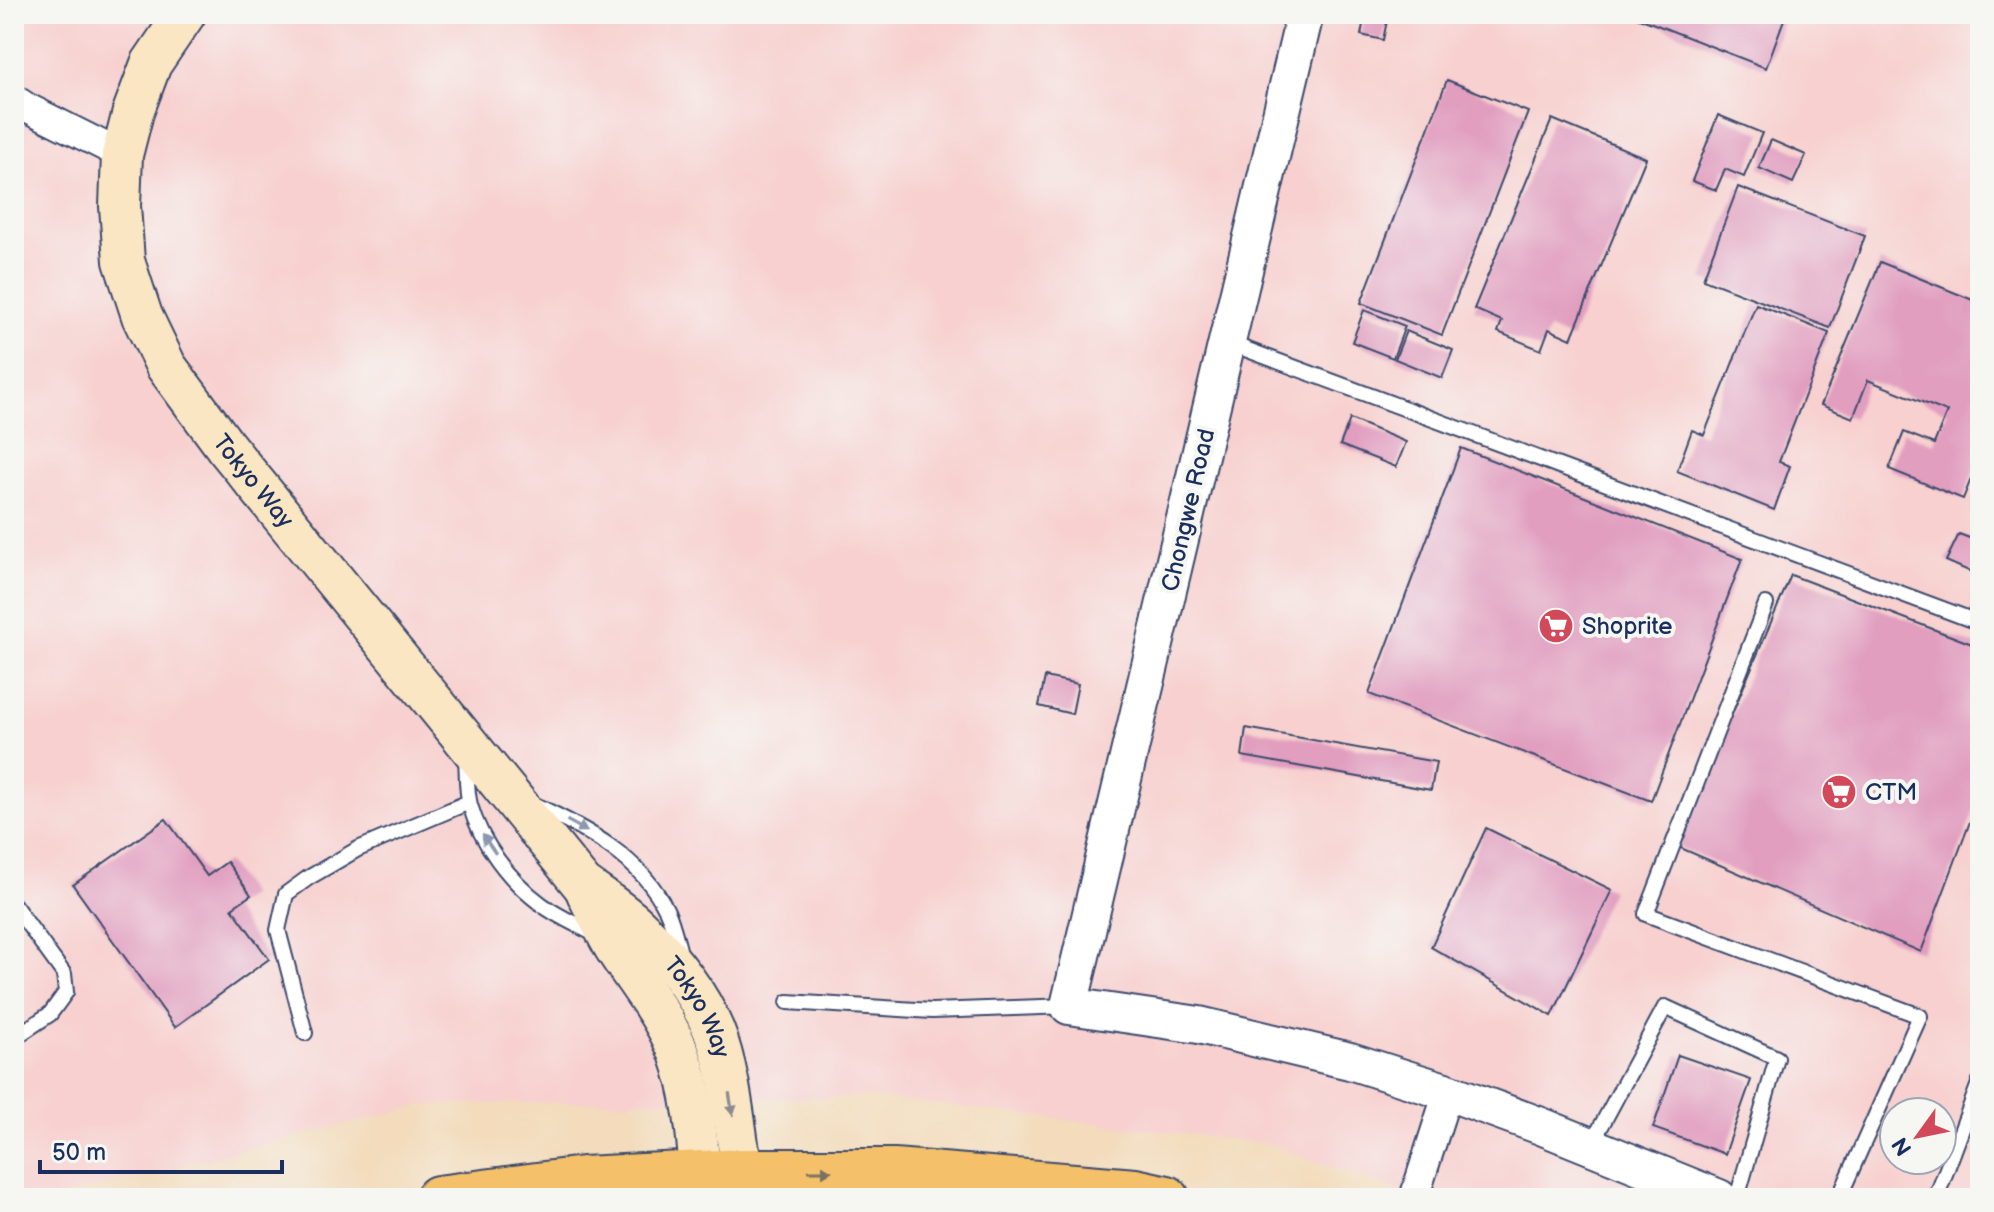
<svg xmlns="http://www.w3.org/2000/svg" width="1994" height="1212" font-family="'Balsamiq Sans',sans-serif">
  <rect width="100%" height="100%" fill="#f6f6f2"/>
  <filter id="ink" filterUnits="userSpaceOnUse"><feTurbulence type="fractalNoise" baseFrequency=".0125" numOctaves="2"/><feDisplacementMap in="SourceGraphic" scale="16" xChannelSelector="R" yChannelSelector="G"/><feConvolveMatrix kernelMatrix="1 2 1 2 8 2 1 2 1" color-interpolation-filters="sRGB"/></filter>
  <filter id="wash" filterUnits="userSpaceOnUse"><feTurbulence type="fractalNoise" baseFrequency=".006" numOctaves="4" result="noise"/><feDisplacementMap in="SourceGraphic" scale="32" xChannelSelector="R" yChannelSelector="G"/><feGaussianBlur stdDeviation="1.8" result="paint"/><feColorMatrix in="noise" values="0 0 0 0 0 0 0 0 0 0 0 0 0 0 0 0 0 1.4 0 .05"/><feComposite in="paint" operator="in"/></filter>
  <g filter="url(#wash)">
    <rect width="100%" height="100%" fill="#f3dbbb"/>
    <!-- built -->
    <path fill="#f7d0cf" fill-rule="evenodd" d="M14,14H1980V1198H1417L1268,1144L876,1097L423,1105L70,1194L61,1198H14ZM1894,1112H1942V1160H1894Z"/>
    <g id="blocks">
      <!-- building -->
      <path fill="#e19ebf" d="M1365,14L1388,16L1383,40L1361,35Z
        M1476,14H1538L1527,19L1494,22Z
        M1629,14H1786L1766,68Z
        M1447,80L1528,112L1442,335L1361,303Z
        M1718,115L1762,133L1744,177L1725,169L1716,190L1692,181Z
        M1552,119L1646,158L1571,339L1549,329L1541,350L1498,332L1502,321L1474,309Z
        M1771,140L1806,155L1793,183L1759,168Z
        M1738,187L1865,236L1830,328L1703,279Z
        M1880,262L1980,303V456L1963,499L1889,469L1904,432L1934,444L1947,412L1868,380L1853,418L1821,405Z
        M1756,304L1829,333L1779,462L1790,466L1774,510L1677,471L1692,430L1704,435Z
        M1364,310L1405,326L1393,358L1352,342Z
        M1406,331L1453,350L1442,378L1395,359Z
        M1350,419L1406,442L1396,467L1340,445Z
        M1461,448L1742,559L1651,801L1369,694Z
        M1959,534L1980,542V576L1946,561Z
        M1791,575L1980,647V795L1921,952L1676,846Z
        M1045,677L1078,684L1072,714L1039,706Z
        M1246,728L1436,762L1431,790L1242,756Z
        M166,819L207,876L227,862L251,895L232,908L269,959L175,1027L73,885Z
        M1486,828L1612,890L1552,1016L1431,947Z
        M1678,1055L1751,1080L1725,1154L1653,1128Z"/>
    </g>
  </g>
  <g filter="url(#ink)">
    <use href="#blocks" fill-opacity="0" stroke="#3b496c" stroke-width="2"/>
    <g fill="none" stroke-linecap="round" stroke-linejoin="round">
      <defs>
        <path id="service" d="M1229,343L1980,623
          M1766,604L1646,914L1920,1016L1839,1198
          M466,755C467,771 466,790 470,805C481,843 509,880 541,904C557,916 577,925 595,934
          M533,804C585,828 641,857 667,911C673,924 676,939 680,953
          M14,905L64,974L66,992L50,1014L14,1038
          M788,1002L932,1011L1069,1006
          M305,1033L278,930L286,894L308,878L358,849L469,802
          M1591,1145L1665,1007L1777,1058L1737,1198
          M1936,1198L1980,1081"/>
        <path id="minor" d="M14,99L26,107L122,155
          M1414,1198L1448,1092"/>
        <path id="tertiary" d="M1305,14L1069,1006L1199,1025L1350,1061L1448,1092L1541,1126L1719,1198"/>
        <g id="secondary">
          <path id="s1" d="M185,14L151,64L133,112L122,155L120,206L124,261L142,316L166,366L225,446L583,885C601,898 621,911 637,926C668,955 698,992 714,1031C730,1070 735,1128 742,1171"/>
          <path d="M587,893C596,911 604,930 615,948C636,982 664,1014 679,1053C693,1091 697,1133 700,1173"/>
        </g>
        <path id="primary" d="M438,1198L583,1179L742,1171H894L1135,1191L1167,1198"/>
      </defs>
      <!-- service casing -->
      <use href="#service" stroke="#3b496c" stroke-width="18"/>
      <!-- minor casing -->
      <use href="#minor" stroke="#3b496c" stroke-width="32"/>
      <!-- tertiary casing -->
      <use href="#tertiary" stroke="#3b496c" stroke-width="40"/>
      <!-- secondary casing -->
      <use href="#secondary" stroke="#3b496c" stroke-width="44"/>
      <!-- primary casing -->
      <use href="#primary" stroke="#3b496c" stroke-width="48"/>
      <!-- service -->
      <use href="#service" stroke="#fff" stroke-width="14"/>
      <!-- minor -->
      <use href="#minor" stroke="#fff" stroke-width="28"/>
      <!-- tertiary -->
      <use href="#tertiary" stroke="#fff" stroke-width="36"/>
      <!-- secondary -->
      <use href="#secondary" stroke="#fbe6c3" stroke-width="40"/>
      <!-- primary -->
      <use href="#primary" stroke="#f4c16a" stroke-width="44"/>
    </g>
    <!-- one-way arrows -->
    <defs><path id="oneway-solid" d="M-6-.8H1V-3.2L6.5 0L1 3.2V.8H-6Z" transform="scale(2)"/></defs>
    <g fill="#8d97ae">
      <use href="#oneway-solid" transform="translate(577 826) rotate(29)"/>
      <use href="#oneway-solid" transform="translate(489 844) rotate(-124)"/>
    </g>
    <use fill="#8b8a90" href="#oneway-solid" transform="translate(731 1104) rotate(81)"/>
    <use fill="#7d7163" href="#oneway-solid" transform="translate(820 1171)"/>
  </g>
  <!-- icons -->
  <defs>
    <symbol id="supermarket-disc" viewBox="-11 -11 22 22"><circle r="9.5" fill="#d1495b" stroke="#f6f6f2"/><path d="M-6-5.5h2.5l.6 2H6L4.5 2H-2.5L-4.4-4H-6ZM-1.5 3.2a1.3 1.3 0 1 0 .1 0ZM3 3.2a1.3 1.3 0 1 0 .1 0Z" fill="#fff"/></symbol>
  </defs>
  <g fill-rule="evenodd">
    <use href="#supermarket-disc" x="1536" y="606" width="40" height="40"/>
    <use href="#supermarket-disc" x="1819" y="772" width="40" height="40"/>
  </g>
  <g text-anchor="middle" stroke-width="8" stroke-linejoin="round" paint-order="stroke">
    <!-- street labels -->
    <g font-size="24" fill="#1b2f5e" stroke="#f6f6f2">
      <text dy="8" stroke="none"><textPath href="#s1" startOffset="520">Tokyo Way</textPath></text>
      <text transform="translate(1188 510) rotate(-77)" y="8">Chongwe Road</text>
      <text dy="8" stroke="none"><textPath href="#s1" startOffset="1212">Tokyo Way</textPath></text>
    </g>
    <!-- poi labels -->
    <g font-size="24" fill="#1b2f5e" stroke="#f6f6f2" text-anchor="start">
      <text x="1582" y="634">Shoprite</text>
      <text x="1865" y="800">CTM</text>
    </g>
  </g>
  <!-- margin -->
  <rect width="1994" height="1212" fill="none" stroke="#f6f6f2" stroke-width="48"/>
  <!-- north arrow -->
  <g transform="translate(1918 1136) rotate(237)"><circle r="38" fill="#f6f6f2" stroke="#9ea6b7" stroke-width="2"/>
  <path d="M0-6L14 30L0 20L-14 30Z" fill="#d1495b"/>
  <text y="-12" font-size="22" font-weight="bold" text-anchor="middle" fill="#1b2f5e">N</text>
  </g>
  <!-- scale -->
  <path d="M40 1160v12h242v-12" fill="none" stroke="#1b2f5e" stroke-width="4"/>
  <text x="52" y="1160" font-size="24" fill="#1b2f5e" stroke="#f6f6f2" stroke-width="6" paint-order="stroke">50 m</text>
</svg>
